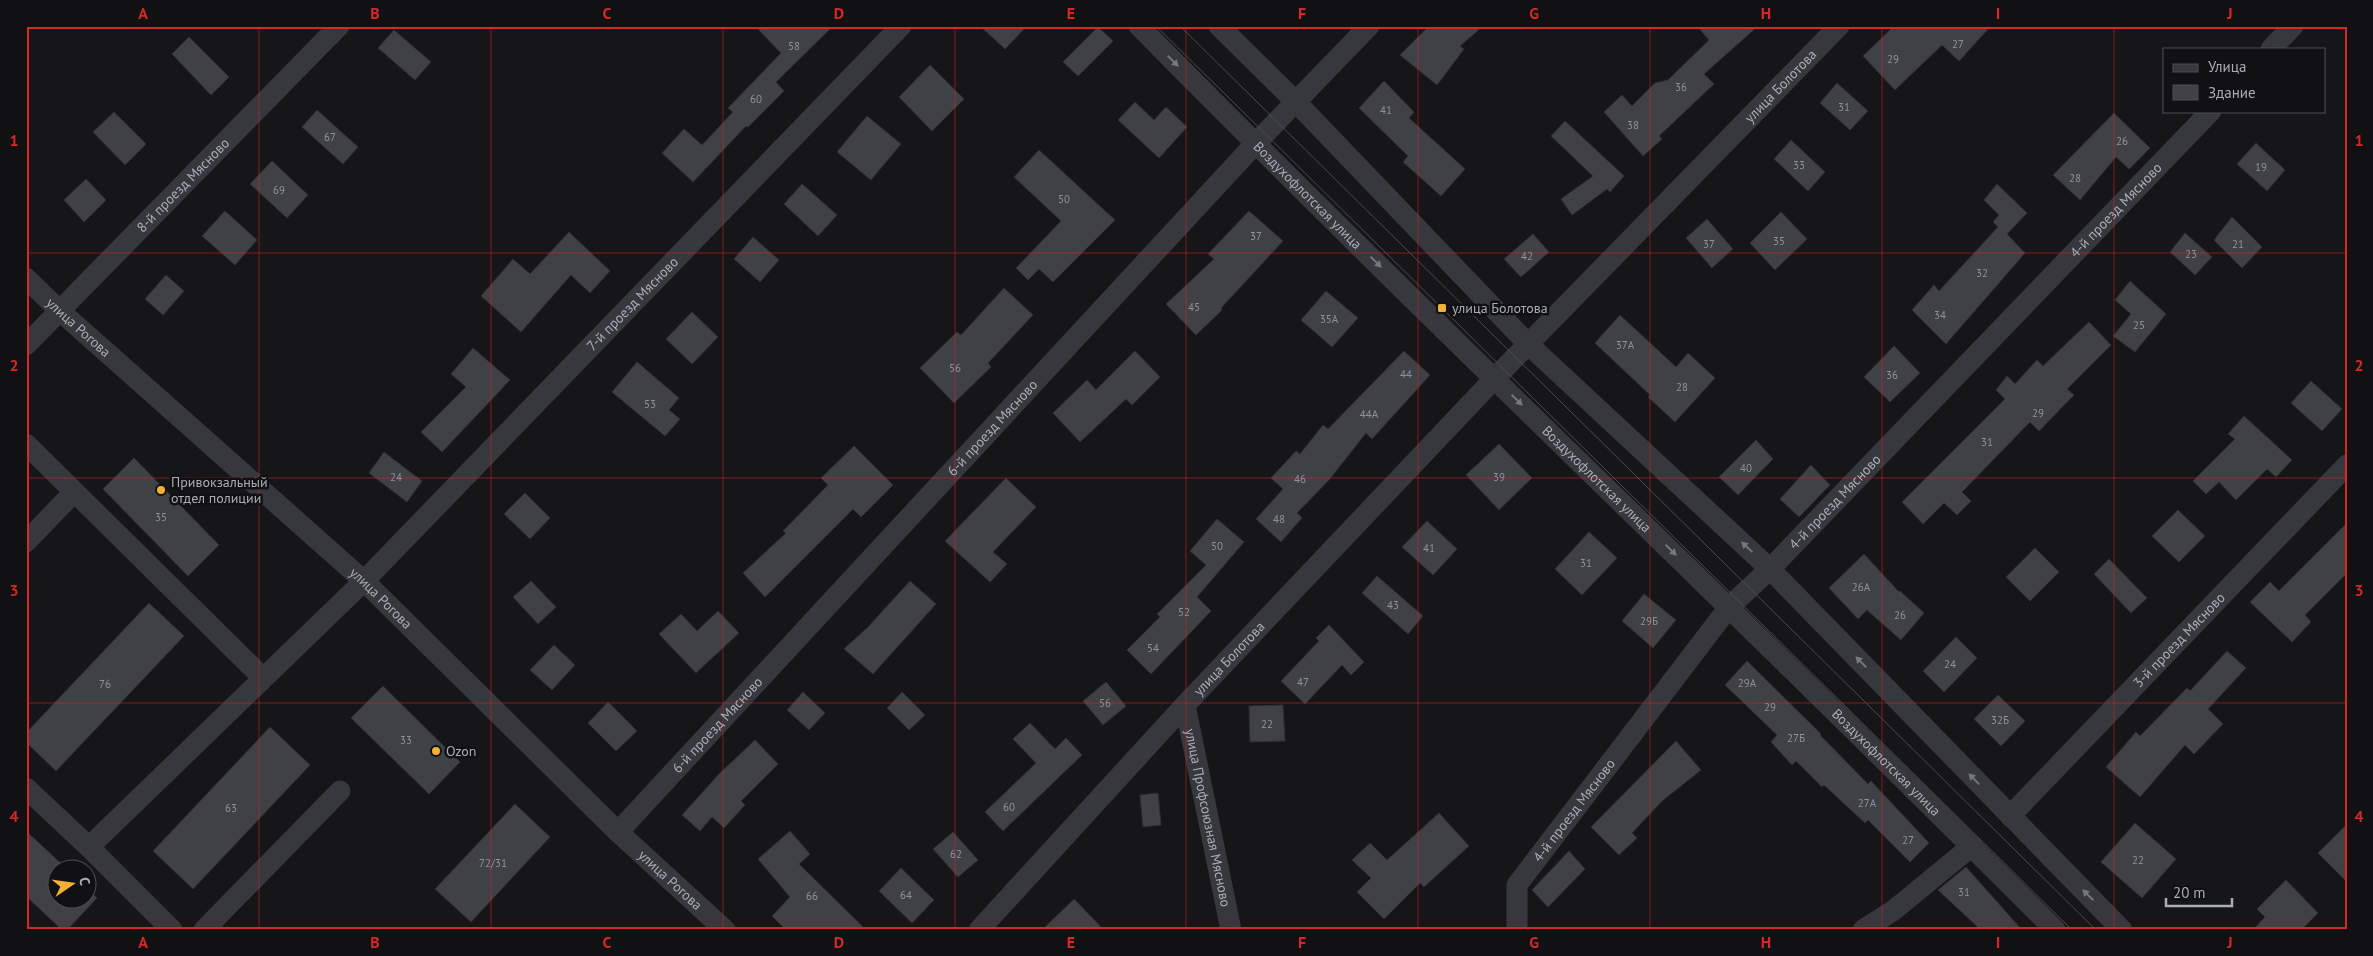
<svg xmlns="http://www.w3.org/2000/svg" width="2373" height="956" font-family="'PT Sans',sans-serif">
  <rect width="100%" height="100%" fill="#161618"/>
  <!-- building -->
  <path fill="#404145" stroke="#303034" d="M755,26H833L776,82L784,91L748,127L746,126L693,182L662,153L684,129L702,145L733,112L728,108L781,53Z
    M980,26H1027L1005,49Z
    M1429,26H1483L1460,46L1464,49L1437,85L1400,55Z
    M1697,26H1758L1704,74L1714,84L1659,136L1662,139L1643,156L1604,112L1622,95L1632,106L1655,83L1668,80L1709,40Z
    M1894,26H1991L1959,61L1942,45L1895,90L1863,56Z
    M1098,27L1113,41L1078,76L1063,62Z
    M394,30L431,62L415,80L378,48Z
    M189,37L229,77L211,95L172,54Z
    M930,65L964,99L932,131L899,97Z
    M1384,81L1414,112L1409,118L1465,169L1441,196L1403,162L1408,156L1359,108Z
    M1837,83L1868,111L1850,130L1820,103Z
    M1135,102L1154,120L1166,107L1187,127L1159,158L1118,120Z
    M317,110L358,147L343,164L302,127Z
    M114,112L146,144L125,165L93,132Z
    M2114,113L2150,148L2129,169L2116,157L2080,200L2053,175Z
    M867,116L901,144L871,180L837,152Z
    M1565,121L1624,176L1610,192L1607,189L1572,215L1561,199L1593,176L1551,136Z
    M1791,140L1825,172L1808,191L1774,159Z
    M2256,143L2285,170L2267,191L2237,164Z
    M1039,150L1115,220L1053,282L1039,269L1028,280L1016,268L1061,221L1014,177Z
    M272,161L308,195L287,218L250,184Z
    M86,179L106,200L84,222L64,200Z
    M802,184L837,215L818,236L784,204Z
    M1997,184L2027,213L2007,234L2025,253L1946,344L1912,310L1934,285L1939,291L1998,227L1993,222L1999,215L1984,200Z
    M225,211L257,240L235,265L202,236Z
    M1249,211L1283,241L1221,308L1222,310L1196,335L1166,304L1214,259L1208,254Z
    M1781,212L1807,239L1775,270L1750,243Z
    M2232,217L2262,247L2242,268L2214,240Z
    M1707,219L1733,249L1712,268L1686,238Z
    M569,232L610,271L590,293L571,275L521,332L481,296L513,259L530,274Z
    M2185,233L2212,257L2195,275L2170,252Z
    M1533,234L1549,252L1521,277L1504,259Z
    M753,237L779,260L760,282L734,259Z
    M166,275L184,291L163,315L145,299Z
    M2130,281L2166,314L2135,352L2113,336L2131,314L2115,300Z
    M1004,288L1033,315L988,363L991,367L954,403L920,368L957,332L961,335Z
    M1326,291L1358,318L1332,347L1301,320Z
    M692,312L718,337L692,364L666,339Z
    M1620,315L1676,367L1688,353L1715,378L1675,422L1648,397L1650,395L1595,343Z
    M2089,322L2111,345L2067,389L2074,395L2039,431L2030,422L1962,492L1971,501L1957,515L1944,503L1923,524L1902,502L2005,399L1996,390L2007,376L2015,384L2037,360L2043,366Z
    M1894,346L1920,373L1890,402L1864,377Z
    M473,348L510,380L442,452L421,432L466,387L451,374Z
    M1135,351L1160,377L1132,405L1126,399L1080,442L1053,413L1087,380L1096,390Z
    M1404,351L1430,375L1372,439L1366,433L1329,480L1297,513L1302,518L1281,542L1256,519L1283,489L1271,478L1296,451L1300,454L1323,425L1328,429Z
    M637,362L679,398L669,410L680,419L665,436L612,392Z
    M2311,381L2342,409L2322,431L2291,403Z
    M2244,416L2292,460L2276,477L2267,469L2236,500L2219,482L2206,494L2193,481L2235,439L2228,434Z
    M1756,440L1773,459L1738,495L1719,477Z
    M1499,444L1532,478L1499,510L1466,475Z
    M854,446L893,485L861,517L853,509L765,597L743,573L786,533L783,531L828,485L821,478Z
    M384,452L422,481L407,502L369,473Z
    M134,458L219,545L188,576L103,489Z
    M1811,465L1830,485L1799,517L1780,499Z
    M1006,478L1036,507L993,552L1007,564L990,582L945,541Z
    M525,493L550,518L530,539L504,514Z
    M2178,510L2205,536L2179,562L2152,536Z
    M1217,519L1244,542L1197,597L1211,611L1151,674L1127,650L1160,617L1157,614L1206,565L1190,551Z
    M1427,521L1457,549L1433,575L1402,547Z
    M2347,523V573L2305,615L2311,622L2292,642L2250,602L2270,582L2279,591Z
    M1589,532L1617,558L1582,595L1555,569Z
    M2035,548L2059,572L2030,601L2006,577Z
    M1864,554L1899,592L1900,591L1924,613L1901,640L1867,610L1858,619L1829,588Z
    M2109,559L2147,598L2131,613L2094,574Z
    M1377,576L1423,616L1408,634L1362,593Z
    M531,581L556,607L538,624L513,597Z
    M910,581L936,604L873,674L844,649L868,627Z
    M1644,594L1676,620L1653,648L1622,621Z
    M149,603L184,636L56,771L26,742V733Z
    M718,611L739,633L696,673L659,634L681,614L697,631Z
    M1329,625L1364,662L1351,675L1342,665L1305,704L1281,681L1319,641L1316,638Z
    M1956,637L1977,658L1944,692L1923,671Z
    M554,645L575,665L552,690L530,670Z
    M2227,651L2246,668L2208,709L2223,724L2194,754L2185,745L2140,797L2106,767L2136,732L2140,736L2187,688L2190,691Z
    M1747,661L1821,734L1820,735L1868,784L1871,781L1929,843L1910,862L1868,820L1865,823L1824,785L1822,787L1796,761L1792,765L1771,742L1777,735L1725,685Z
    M1106,682L1126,706L1103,725L1083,701Z
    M383,686L460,762L429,794L351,718Z
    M803,692L825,713L809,730L787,710Z
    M902,692L925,715L909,730L887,708Z
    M1998,695L2025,721L2001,746L1974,719Z
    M608,702L637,731L616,751L588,723Z
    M1283,705L1285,741L1250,742L1249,706Z
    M1030,723L1055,749L1066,738L1082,755L1003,831L985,812L1036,763L1013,739Z
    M270,727L310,765L193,889L153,851Z
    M755,740L778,764L741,801L745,805L724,828L712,817L700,831L682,815L719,774Z
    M1676,741L1701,770L1662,801L1632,833L1637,838L1619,855L1591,827Z
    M1158,793L1161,825L1143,827L1140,795Z
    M515,804L550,837L471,922L435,889Z
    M1439,813L1469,846L1424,887L1420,883L1384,919L1357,892L1371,878L1352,860L1370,843L1387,860Z
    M2135,823L2176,859L2142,898L2101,862Z
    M2347,824V882L2318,853Z
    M26,831L66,868H58V898H88V889L97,898L67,930H62L26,896Z
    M790,831L810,854L799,864L866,930H786L772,916L790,897L758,859Z
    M953,832L978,860L958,877L933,849Z
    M1569,851L1585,869L1548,907L1532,890Z
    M1966,867L1991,895L2022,930H1981L1938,890Z
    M901,868L934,900L912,923L879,891Z
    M2286,880L2318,913L2301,930H2253L2265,917L2257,909Z
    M1074,899L1104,930H1042Z"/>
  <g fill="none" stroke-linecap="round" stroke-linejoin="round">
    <!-- minor -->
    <g stroke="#37383d" stroke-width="21">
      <path id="s1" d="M1139,26C1440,332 1753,626 2055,930"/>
      <path d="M1219,26L1296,102L1529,345L1770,569L2122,930"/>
      <path d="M2271,49L2293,26"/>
      <path id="s2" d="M26,278L60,311L364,581L618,832L725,930"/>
      <path id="s3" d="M26,345L339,26"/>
      <path d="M26,444L263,678"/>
      <path d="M26,542L74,492"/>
      <path id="s4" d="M1185,705L1231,930"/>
      <path d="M26,788L89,847"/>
      <path id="s5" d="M2010,816L2347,465"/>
      <path id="s6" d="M618,832L1255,144L1369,26"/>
      <path id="s7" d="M172,930L89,847L364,581L901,26"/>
      <path d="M204,930L340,791"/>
      <path id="s8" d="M979,930L1185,705L1495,378L1839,26"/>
      <path id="s9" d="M1517,930V885L1729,607L1770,569L2211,111"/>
      <path d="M1863,930L1894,910L1972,846"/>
    </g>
    <!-- tram -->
    <path stroke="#4a4c52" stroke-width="1" d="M1156,26L2072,930
      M1180,26L2096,930"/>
  </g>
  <!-- one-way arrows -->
  <defs><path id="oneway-solid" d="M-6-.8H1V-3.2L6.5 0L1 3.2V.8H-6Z" transform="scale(1.25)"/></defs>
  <g fill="#757881">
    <use href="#oneway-solid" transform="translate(1173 61) rotate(45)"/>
    <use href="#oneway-solid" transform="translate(1376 262) rotate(44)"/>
    <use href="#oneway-solid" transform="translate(1517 400) rotate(44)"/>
    <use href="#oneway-solid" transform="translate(1747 547) rotate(-137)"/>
    <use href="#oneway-solid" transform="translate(1671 550) rotate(44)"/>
    <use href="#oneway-solid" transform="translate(1861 662) rotate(-134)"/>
    <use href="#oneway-solid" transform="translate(1974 779) rotate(-134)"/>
    <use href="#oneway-solid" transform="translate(2088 895) rotate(-135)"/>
  </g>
  <!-- grid -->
  <path fill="none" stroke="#d62828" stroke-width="1" stroke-opacity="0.55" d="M259,26V930M491,26V930M723,26V930M955,26V930M1186,26V930M1418,26V930M1650,26V930M1882,26V930M2114,26V930M26,253H2347M26,478H2347M26,703H2347"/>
  <!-- markers -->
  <g fill="#f2b134" stroke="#111113" stroke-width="2">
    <rect x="1437" y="303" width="10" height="10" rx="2.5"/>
    <circle cx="161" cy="490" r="5"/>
    <circle cx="436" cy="751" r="5"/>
  </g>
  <g text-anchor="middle" stroke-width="5" stroke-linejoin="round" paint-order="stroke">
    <!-- number labels -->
    <g font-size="11" fill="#8e929b">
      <text x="1958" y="48">27</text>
      <text x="794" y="50">58</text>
      <text x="1893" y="63">29</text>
      <text x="1681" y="91">36</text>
      <text x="756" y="103">60</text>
      <text x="1844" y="111">31</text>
      <text x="1386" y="114">41</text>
      <text x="1633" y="129">38</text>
      <text x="330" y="141">67</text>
      <text x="2122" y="145">26</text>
      <text x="1799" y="169">33</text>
      <text x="2261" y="171">19</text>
      <text x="2075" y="182">28</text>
      <text x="279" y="194">69</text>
      <text x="1064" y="203">50</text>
      <text x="1256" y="240">37</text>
      <text x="1779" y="245">35</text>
      <text x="1709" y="248">37</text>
      <text x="2238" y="248">21</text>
      <text x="2191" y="258">23</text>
      <text x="1527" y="260">42</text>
      <text x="1982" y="277">32</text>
      <text x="1194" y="311">45</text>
      <text x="1940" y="319">34</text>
      <text x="1329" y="323">35А</text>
      <text x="2139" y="329">25</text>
      <text x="1625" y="349">37А</text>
      <text x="955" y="372">56</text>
      <text x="1406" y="378">44</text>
      <text x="1892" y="379">36</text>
      <text x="1682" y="391">28</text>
      <text x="650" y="408">53</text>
      <text x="2038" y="417">29</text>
      <text x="1369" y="418">44А</text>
      <text x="1987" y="446">31</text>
      <text x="1746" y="472">40</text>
      <text x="396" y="481">24</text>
      <text x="1499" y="481">39</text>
      <text x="1300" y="483">46</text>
      <text x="161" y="521">35</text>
      <text x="1279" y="523">48</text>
      <text x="1217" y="550">50</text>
      <text x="1429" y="552">41</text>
      <text x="1586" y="567">31</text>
      <text x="1861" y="591">26А</text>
      <text x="1393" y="609">43</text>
      <text x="1184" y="616">52</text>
      <text x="1900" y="619">26</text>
      <text x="1649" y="625">29Б</text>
      <text x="1153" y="652">54</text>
      <text x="1950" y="668">24</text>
      <text x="1303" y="686">47</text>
      <text x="1747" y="687">29А</text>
      <text x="105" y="688">76</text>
      <text x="1105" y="707">56</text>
      <text x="1770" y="711">29</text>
      <text x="2000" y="724">32Б</text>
      <text x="1267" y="728">22</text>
      <text x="1796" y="742">27Б</text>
      <text x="406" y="744">33</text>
      <text x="1867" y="807">27А</text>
      <text x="1009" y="811">60</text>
      <text x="231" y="812">63</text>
      <text x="1908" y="844">27</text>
      <text x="956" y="858">62</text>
      <text x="2138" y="864">22</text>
      <text x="493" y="867">72/31</text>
      <text x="1964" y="896">31</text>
      <text x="906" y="899">64</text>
      <text x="812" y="900">66</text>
    </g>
    <!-- street labels -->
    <g font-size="14" fill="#a8adb8" stroke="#111113">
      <text dy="5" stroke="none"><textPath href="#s8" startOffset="1164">улица Болотова</textPath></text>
      <text dy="5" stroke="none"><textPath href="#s3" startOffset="224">8-й проезд Мясново</textPath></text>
      <text dy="5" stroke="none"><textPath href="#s1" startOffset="239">Воздухофлотская улица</textPath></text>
      <text dy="5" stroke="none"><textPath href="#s9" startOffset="949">4-й проезд Мясново</textPath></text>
      <text dy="5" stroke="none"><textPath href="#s7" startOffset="886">7-й проезд Мясново</textPath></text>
      <text dy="5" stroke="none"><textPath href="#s2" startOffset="72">улица Рогова</textPath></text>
      <text dy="5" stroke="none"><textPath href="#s6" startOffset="551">6-й проезд Мясново</textPath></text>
      <text dy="5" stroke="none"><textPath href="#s1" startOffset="644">Воздухофлотская улица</textPath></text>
      <text dy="5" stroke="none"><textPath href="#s9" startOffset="544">4-й проезд Мясново</textPath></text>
      <text dy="5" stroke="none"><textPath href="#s2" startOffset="478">улица Рогова</textPath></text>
      <text dy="5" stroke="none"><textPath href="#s5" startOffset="244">3-й проезд Мясново</textPath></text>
      <text dy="5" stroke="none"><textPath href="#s8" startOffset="369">улица Болотова</textPath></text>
      <text dy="5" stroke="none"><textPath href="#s6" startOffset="146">6-й проезд Мясново</textPath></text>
      <text dy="5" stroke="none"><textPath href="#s1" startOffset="1049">Воздухофлотская улица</textPath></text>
      <text dy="5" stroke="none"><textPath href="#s9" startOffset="139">4-й проезд Мясново</textPath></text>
      <text dy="5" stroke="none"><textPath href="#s4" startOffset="115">улица Профсоюзная Мясново</textPath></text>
      <text dy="5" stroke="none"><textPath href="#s2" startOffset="882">улица Рогова</textPath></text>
    </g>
    <!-- poi labels -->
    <g font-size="14" fill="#a8adb8" stroke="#111113" text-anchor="start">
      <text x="1452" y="313">улица Болотова</text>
      <text x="171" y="487">Привокзальный<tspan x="171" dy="16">отдел полиции</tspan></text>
      <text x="446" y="756">Ozon</text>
    </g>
  </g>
  <!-- border -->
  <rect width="2373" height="956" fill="none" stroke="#111113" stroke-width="55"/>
  <!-- legend -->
  <rect x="2163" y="48" width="162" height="65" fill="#111113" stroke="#4d4f55"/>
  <rect x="2173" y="64" width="25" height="8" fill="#37383d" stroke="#4d4f55"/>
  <text x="2208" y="72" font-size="15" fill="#a8adb8">Улица</text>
  <rect x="2173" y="85" width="25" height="15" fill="#404145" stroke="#4d4f55"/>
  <text x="2208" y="98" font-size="15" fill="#a8adb8">Здание</text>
  <!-- north arrow -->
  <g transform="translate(72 884) rotate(77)"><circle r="24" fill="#111113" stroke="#4d4f55"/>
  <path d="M0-4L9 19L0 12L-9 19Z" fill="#f2b134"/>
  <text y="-8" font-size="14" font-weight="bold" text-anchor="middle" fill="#a8adb8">С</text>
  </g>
  <!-- scale -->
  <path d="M2166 898v8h66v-8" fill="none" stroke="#a8adb8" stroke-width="2.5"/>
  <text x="2173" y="898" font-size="15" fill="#a8adb8" stroke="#111113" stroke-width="4" paint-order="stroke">20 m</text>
  <rect x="28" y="28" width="2318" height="900" fill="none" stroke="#d62828" stroke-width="2"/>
  <g font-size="16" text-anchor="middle" font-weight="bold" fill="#d62828">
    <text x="143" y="19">A</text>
    <text x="375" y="19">B</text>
    <text x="607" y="19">C</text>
    <text x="839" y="19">D</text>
    <text x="1071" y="19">E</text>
    <text x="1302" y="19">F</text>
    <text x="1534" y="19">G</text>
    <text x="1766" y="19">H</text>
    <text x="1998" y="19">I</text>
    <text x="2230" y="19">J</text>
    <text x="14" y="146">1</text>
    <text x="2359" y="146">1</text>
    <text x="14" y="371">2</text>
    <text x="2359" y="371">2</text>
    <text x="14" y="596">3</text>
    <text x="2359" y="596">3</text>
    <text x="14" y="822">4</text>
    <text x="2359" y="822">4</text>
    <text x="143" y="948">A</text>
    <text x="375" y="948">B</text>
    <text x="607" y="948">C</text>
    <text x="839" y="948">D</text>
    <text x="1071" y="948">E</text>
    <text x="1302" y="948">F</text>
    <text x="1534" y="948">G</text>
    <text x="1766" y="948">H</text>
    <text x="1998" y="948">I</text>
    <text x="2230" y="948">J</text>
  </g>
</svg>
